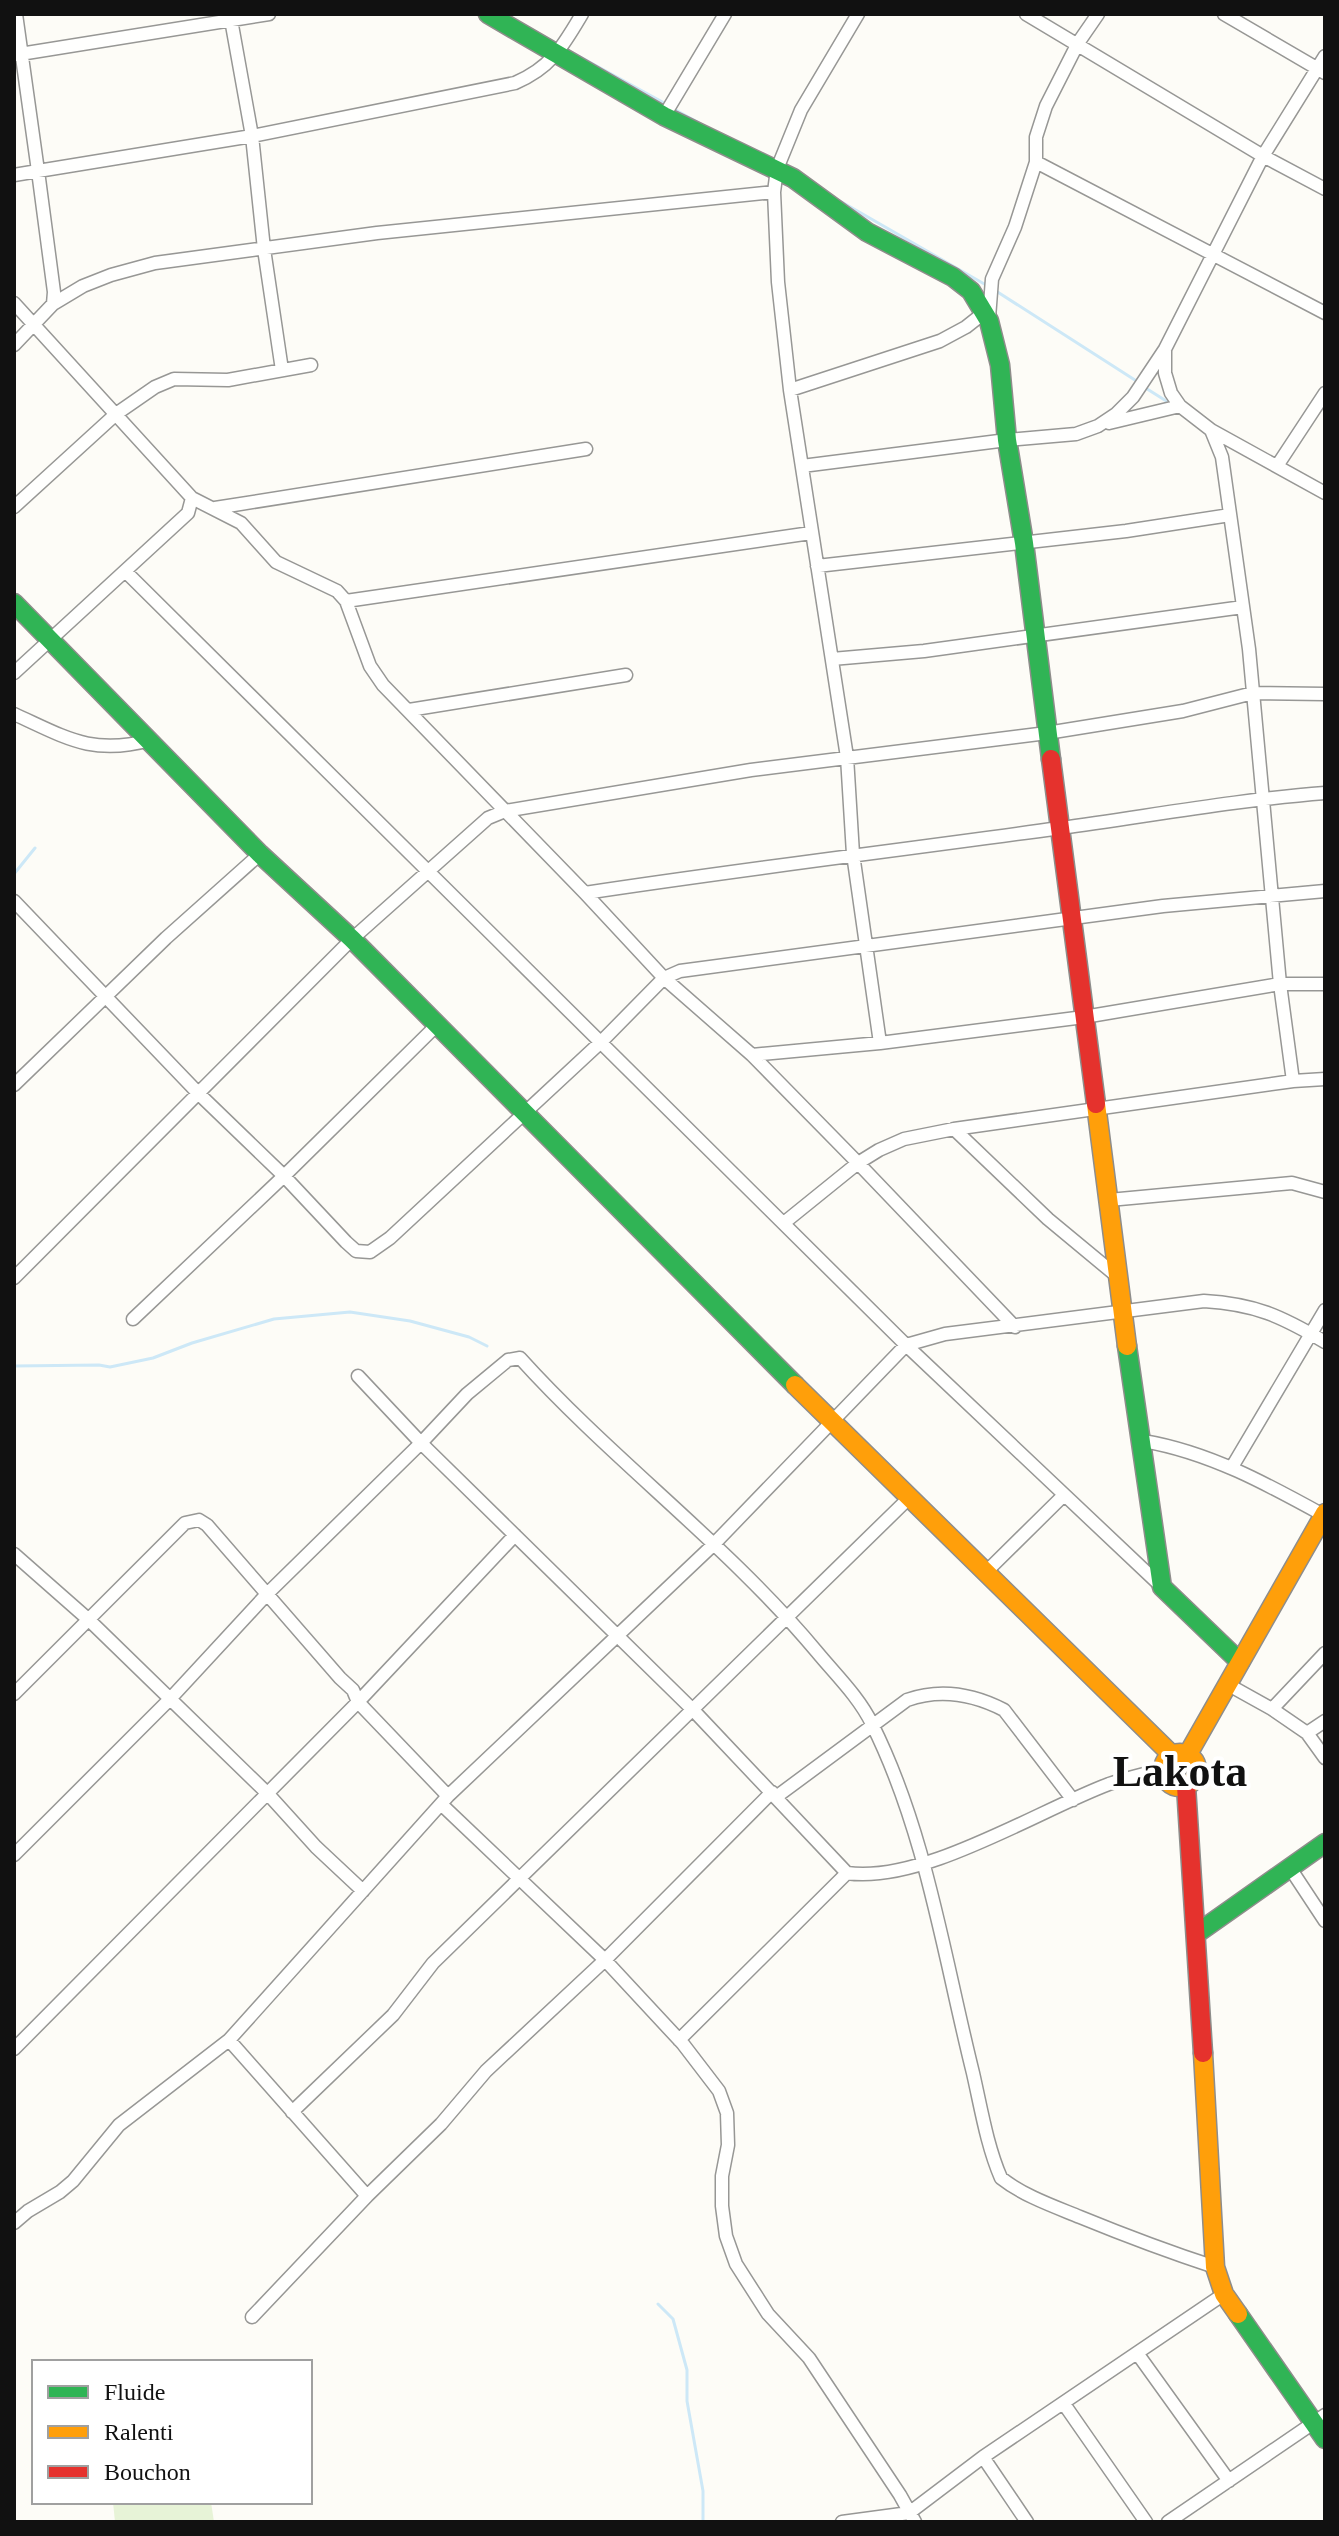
<svg xmlns="http://www.w3.org/2000/svg" width="1339" height="2536" font-family="'Times New Roman',serif">
  <rect width="100%" height="100%" fill="#fdfcf7"/>
  <!-- green -->
  <path fill="#e7f3d7" d="M113,2502H211L214,2522H115Z"/>
  <g fill="none" stroke-linecap="round" stroke-linejoin="round">
    <!-- stream -->
    <path stroke="#cde8f7" stroke-width="3" d="M522,24L557,44
      M564,48L666,104
      M672,108L701,124
      M840,201L986,285
      M996,291L1138,382
      M1144,387L1171,404
      M14,874L35,848
      M14,1366L99,1365L110,1367L153,1358L192,1343L274,1319L350,1312L410,1321L469,1337L487,1346
      M658,2304L673,2319L687,2370V2401L703,2491V2522"/>
    <defs>
      <path id="street" d="M230,14L252,136L264,249L282,370
        M858,14L801,110L777,169L774,192L778,282L790,390L847,757L853,854L880,1043
        M1026,14L1263,156L1325,189
        M1224,14L1325,73
        M14,55L269,14
        M664,116L725,14
        M1036,162L1325,313
        M14,175L38,171L16,14
        M14,303L192,498L241,523L276,562L337,591L346,601L370,666L383,685L585,893L664,978L752,1055L858,1163L1015,1327
        M53,304L83,286L111,275L155,263L377,233L774,192
        M989,318L992,279L1015,227L1036,162V137L1046,106L1078,43L1098,14
        M14,345L53,304L54,292L38,171L252,136L515,83C551,68 563,46 582,14
        M1165,349V373L1171,393L1180,406L1211,430L1222,457L1249,649L1280,984L1293,1081
        M790,390L940,341L966,327L985,312
        M1109,423L1180,406
        M1211,430L1325,493
        M802,466L1007,440L1076,434L1098,426L1116,414L1133,397L1165,349L1263,156L1325,56
        M1277,466L1325,393
        M14,507L116,414L155,387L174,379L228,380L311,365
        M215,508L586,449
        M817,566L1126,531L1230,515
        M125,571L906,1345L1162,1587
        M346,601L811,533
        M832,659L924,651L1243,607
        M14,673L188,513L192,498
        M409,710L626,675
        M14,714C65,737 92,756 150,740
        M585,893C743,869 902,850 1060,828C1149,816 1236,800 1325,793
        M14,901L199,1094L284,1176L346,1242L356,1251L370,1252L390,1238L602,1041L664,978L680,971L1163,906L1325,891
        M752,1055L880,1043L1084,1017L1280,984H1325
        M14,1085L166,938L260,854
        M954,1129L1048,1219L1118,1277
        M1109,1200L1292,1183L1325,1192
        M785,1222L858,1163L879,1150L904,1139L954,1129L1293,1081L1325,1079
        M14,1278L352,939L488,818L505,811L751,770L1047,733L1183,711L1253,693L1325,694
        M133,1319L284,1176L437,1025
        M358,1376L421,1443L694,1711L847,1873C922,1884 1037,1811 1109,1784C1127,1778 1145,1774 1163,1769
        M1143,1441C1209,1452 1267,1484 1325,1516
        M1232,1467L1325,1310
        M14,1554L89,1620L268,1794L316,1847L363,1891
        M987,1571L1064,1495
        M1227,1684L1272,1709L1307,1733L1325,1758
        M14,1694L185,1523L199,1520L207,1525L340,1678L353,1690L358,1702L448,1796
        M1272,1709L1325,1653
        M1307,1733L1325,1721
        M776,1797L907,1700C941,1688 973,1694 1004,1710L1073,1800
        M441,1804L605,1960L683,2044L719,2091L727,2113L728,2145L722,2176V2206L726,2236L736,2264L768,2314L809,2358L900,2495L915,2522
        M14,1855L170,1699L268,1593L421,1443L467,1394L508,1360L520,1358C613,1461 728,1545 817,1652C836,1675 859,1697 872,1724C926,1832 944,1957 973,2073C981,2108 987,2146 1001,2178C1024,2196 1053,2206 1080,2217C1124,2235 1169,2252 1215,2267
        M1290,1868L1325,1921
        M229,2040L367,2196
        M679,2040L847,1873
        M14,2049L358,1702L515,1535
        M292,2112L393,2015L433,1963L911,1496
        M14,2223L28,2211L60,2192L73,2181L119,2125L229,2040L448,1796L713,1545L906,1345L945,1334L1204,1301C1255,1304 1281,1316 1325,1342
        M252,2317L367,2196L441,2124L486,2071L605,1960L772,1792
        M1137,2353L1229,2481
        M1064,2404L1146,2522
        M983,2457L1027,2522
        M842,2522L909,2513L983,2457L1224,2294
        M1168,2522L1325,2415"/>
      <path id="fast" d="M488,14L664,116L793,178L867,232L953,277L971,291L989,321L1000,365L1007,440L1024,543L1051,759
        M14,603L260,854L352,939L795,1385
        M1127,1346L1162,1587L1240,1662
        M1196,1934L1325,1843
        M1238,2314L1325,2439"/>
      <path id="slow" d="M1096,1104L1127,1346
        M795,1385L1172,1755
        M1163 1770a17 17 0 1 1 34 0a17 17 0 1 1-34 0Z
        M1188,1754L1325,1513
        M1203,2053L1215,2267L1224,2294L1238,2314"/>
      <path id="jam" d="M1051,759L1096,1104
        M1186,1786L1203,2053"/>
    </defs>
    <!-- street casing -->
    <use href="#street" stroke="#979795" stroke-width="15"/>
    <!-- fast casing -->
    <use href="#fast" stroke="#8e8d8b" stroke-width="21"/>
    <!-- slow casing -->
    <use href="#slow" stroke="#8e8d8b" stroke-width="21"/>
    <!-- jam casing -->
    <use href="#jam" stroke="#8e8d8b" stroke-width="21"/>
    <!-- street -->
    <use href="#street" stroke="#fffffe" stroke-width="12"/>
    <!-- fast -->
    <use href="#fast" stroke="#30b455" stroke-width="18"/>
    <!-- slow -->
    <use href="#slow" stroke="#ff9f0a" stroke-width="18"/>
    <!-- jam -->
    <use href="#jam" stroke="#e5322d" stroke-width="18"/>
  </g>
  <g text-anchor="middle" stroke-width="8" stroke-linejoin="round" paint-order="stroke">
    <!-- town labels -->
    <g font-size="44" font-weight="bold" fill="#111" stroke="#fff">
      <text x="1180" y="1786">Lakota</text>
    </g>
  </g>
  <!-- border -->
  <rect width="1339" height="2536" fill="none" stroke="#111111" stroke-width="32"/>
  <!-- legend -->
  <rect x="32" y="2360" width="280" height="144" fill="#ffffff" stroke="#a0a0a0" stroke-width="2"/>
  <rect x="48" y="2386" width="40" height="12" fill="#30b455" stroke="#a0a0a0" stroke-width="2"/>
  <text x="104" y="2400" font-size="24" fill="#111111">Fluide</text>
  <rect x="48" y="2426" width="40" height="12" fill="#ff9f0a" stroke="#a0a0a0" stroke-width="2"/>
  <text x="104" y="2440" font-size="24" fill="#111111">Ralenti</text>
  <rect x="48" y="2466" width="40" height="12" fill="#e5322d" stroke="#a0a0a0" stroke-width="2"/>
  <text x="104" y="2480" font-size="24" fill="#111111">Bouchon</text>
</svg>
